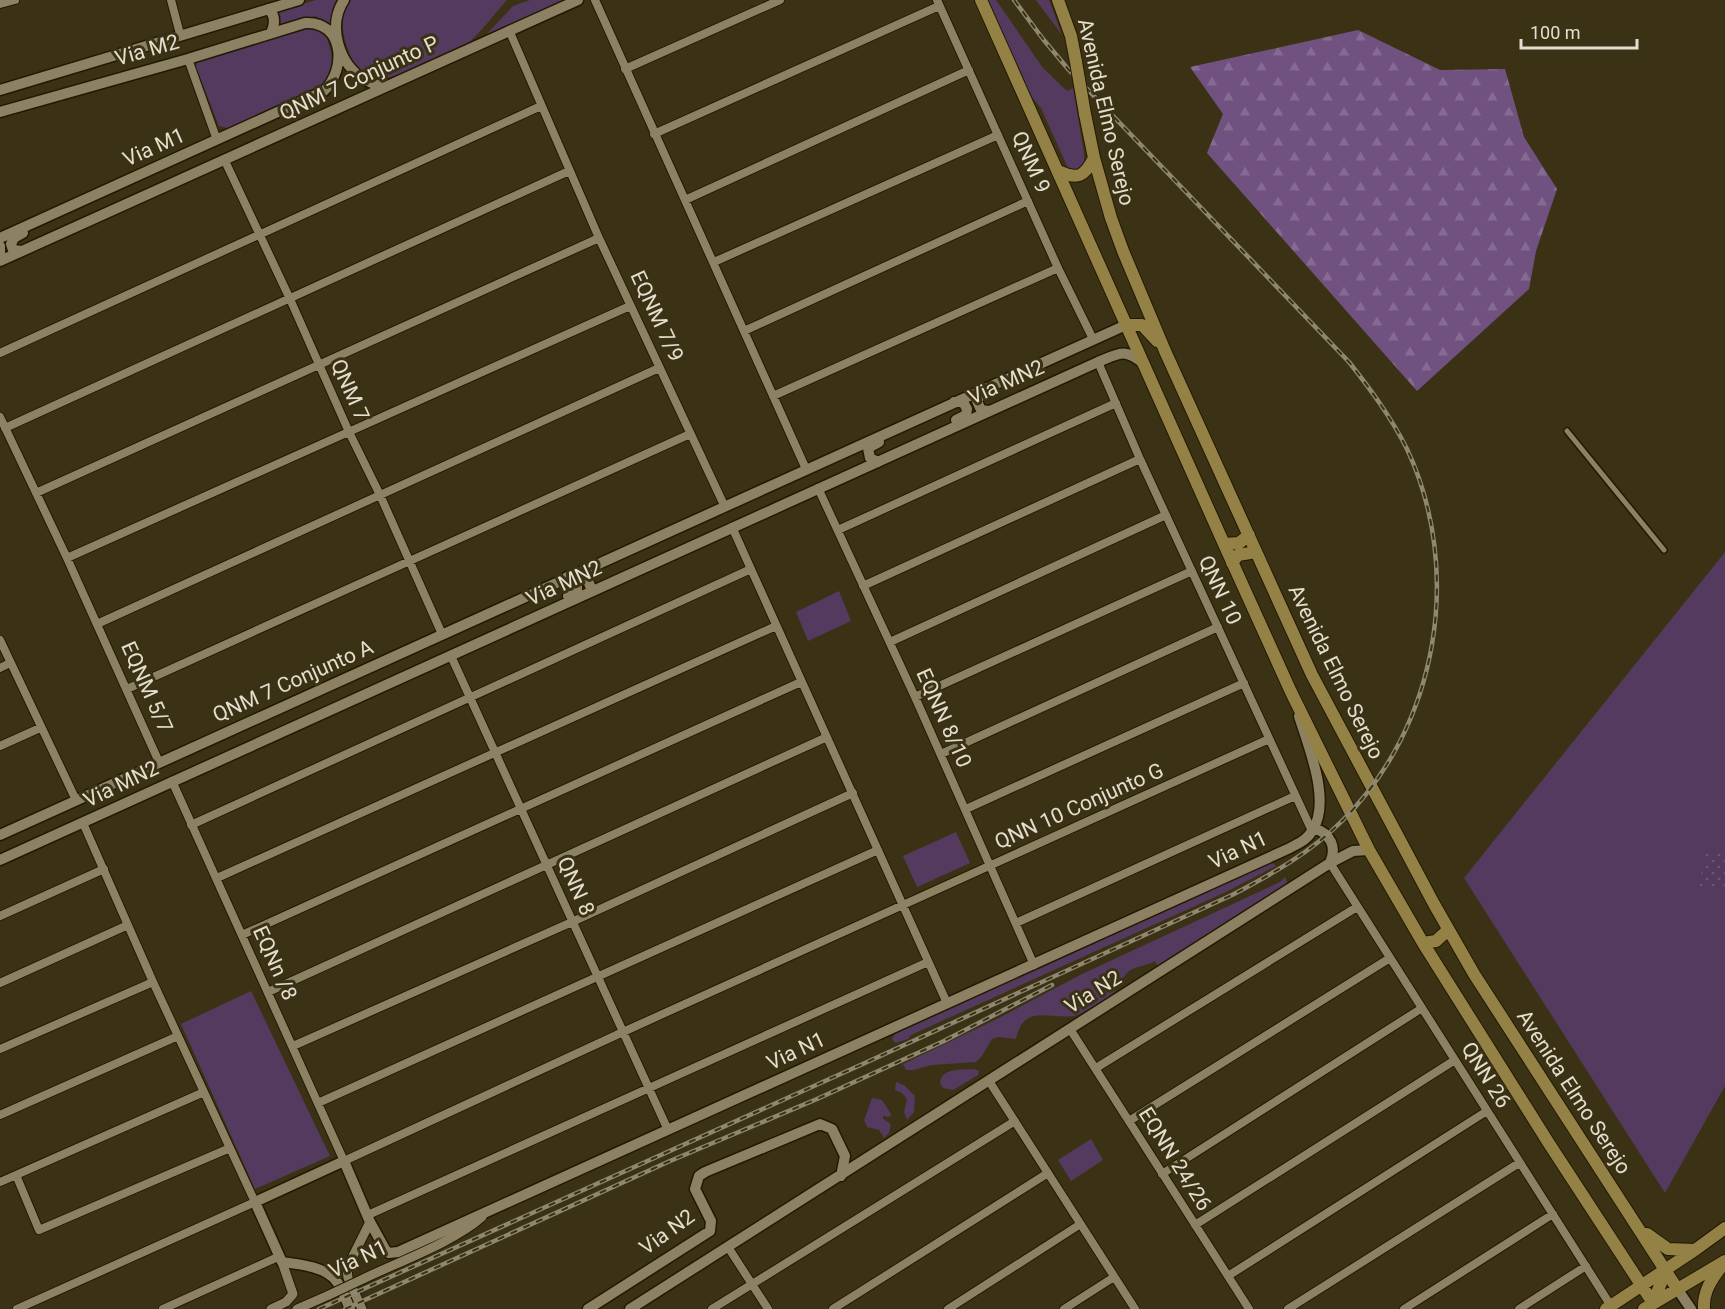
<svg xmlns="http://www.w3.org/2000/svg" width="1725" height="1309" font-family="Roboto,sans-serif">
  <defs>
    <pattern id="forest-firs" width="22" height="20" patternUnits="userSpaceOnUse" patternTransform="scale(1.5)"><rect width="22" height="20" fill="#715180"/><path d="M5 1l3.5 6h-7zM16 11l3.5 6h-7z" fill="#856a91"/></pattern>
    <pattern id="garden-dots" width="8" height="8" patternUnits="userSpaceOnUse" patternTransform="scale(1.5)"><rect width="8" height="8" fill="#533a5e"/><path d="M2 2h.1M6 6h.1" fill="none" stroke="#6c5674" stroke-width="1.8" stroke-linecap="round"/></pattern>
  </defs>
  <rect width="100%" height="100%" fill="#3b3215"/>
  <!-- green -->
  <path fill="#533a5e" d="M316,0H338L333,28L328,23L315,16L279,26L280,18L278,11Z
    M350,0H507C496,12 476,39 463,47C452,54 438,58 425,64C388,80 361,92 346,44C342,28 339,13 350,0Z
    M530,0H567L484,37L513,6Z
    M987,0H996L1043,68L1067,91L1073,88L1084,153V164L1080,170L1072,171L1068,168L1041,108L1029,94Z
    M1036,0H1049L1062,35Z
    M307,26L320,29L326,35L331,52L333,70L324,85L235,126L227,128L219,126L196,67L197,61Z
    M1725,552V1086L1665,1193L1464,878Z
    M839,591L851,621L808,641L796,612Z
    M956,832L970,863L917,887L903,856Z
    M1271,862L1276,866L1226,892L911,1035L908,1039L895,1043L892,1039L895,1034L976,997V995Z
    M1285,877L1287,882L1285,886L1158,968L1155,961C1147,966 1137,966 1129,971C1123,976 1120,984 1116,990C1111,997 1085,1013 1077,1015C1053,1022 1024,1001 1016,1039L998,1037L992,1039L982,1056L976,1062L932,1065L913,1070H906L903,1064L999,1018L1080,975L1280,882Z
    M251,991L330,1156L255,1189L181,1024Z
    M975,1069L979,1071L978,1075L953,1090L943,1088L940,1083C942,1067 962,1070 975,1069Z
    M896,1082L904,1085L915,1096L914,1112L907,1120L904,1112L907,1099L902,1093L895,1090Z
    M872,1098L882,1100L891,1114L890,1117L883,1116V1119L891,1124L889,1133L884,1138L879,1130L867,1127L864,1120Z
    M1091,1139L1103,1160L1071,1181L1058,1160Z"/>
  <!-- forest -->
  <path fill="url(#forest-firs)" d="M1358,30L1440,70L1505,69L1524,137L1557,189L1536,251L1529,289L1417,391L1207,153L1223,114L1190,67Z"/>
  <!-- garden -->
  <path fill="url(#garden-dots)" d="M1703,850L1725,852V890L1700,888Z"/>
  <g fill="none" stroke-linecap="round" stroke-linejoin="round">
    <defs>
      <path id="pedestrian" d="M1567,431L1664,550"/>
      <path id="minor" d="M171,0L180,34
        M595,0L806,469
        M937,0L1058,268L1093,339
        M0,4L15,0
        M509,30L599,238L724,505
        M188,59L217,140
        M625,69L780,0
        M654,134L939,6
        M225,161L290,299L349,432L380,495L442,634
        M685,200L969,70
        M714,262L998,135
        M744,331L1028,201
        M0,353L541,106
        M1098,362L1140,459L1312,831
        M773,396L1058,268
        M0,417L67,558L159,762
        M5,428L569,171
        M818,488L915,697L1034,965
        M36,493L599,238
        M732,527L947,1003
        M838,530L1116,403
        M67,558L630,306
        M863,586L1140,459
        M97,624L659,368
        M0,640L76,800
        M890,642L1166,515
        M451,656L668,1130
        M0,668L10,663
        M127,689L690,434
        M915,697L1192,571
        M0,746L40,728
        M941,754L1218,627
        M172,781L344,1161L623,1032L1269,739
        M966,809L1244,683
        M191,825L751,569
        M1330,863L1611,1306
        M217,878L776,626
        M0,916L104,869
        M1016,923L1295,796
        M242,935L801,682
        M0,983L128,925
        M268,992L827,737
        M1070,1029L1249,1309
        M293,1046L572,922L853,793
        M0,1049L153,982
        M1096,1068L1357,907
        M989,1081L1135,1309
        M318,1103L878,850
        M0,1115L178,1036
        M1129,1121L1390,958
        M1162,1174L1422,1008
        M16,1175L39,1230L230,1148
        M0,1182L204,1092
        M368,1215L928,962
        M1195,1225L1455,1060
        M728,1247L768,1309
        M1228,1276L1487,1111
        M17,1309L255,1202L153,982L83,823
        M163,1309L280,1256
        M712,1309L1015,1121
        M833,1309L1048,1173
        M948,1309L1079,1225
        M1064,1309L1114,1277
        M1288,1309L1519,1163
        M1404,1309L1553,1214
        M1519,1309L1586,1266"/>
      <path id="tertiary" d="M363,1279C398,1262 454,1242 482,1217
        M271,1309L286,1302L293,1294L282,1262
        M297,1309L329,1295
        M362,1309L348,1278L347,1268L370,1222"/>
      <path id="secondary" d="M344,0C327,26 339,65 365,80C371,83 378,85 383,87
        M268,9C276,15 275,24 271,33
        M0,90L299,0
        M0,112L188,59L305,23C344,21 347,69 324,91L0,238
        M0,246V253
        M22,251L13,250L11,244L14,238L23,233
        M0,261L578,0
        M988,393L980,396L977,401L981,410L989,411
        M954,402H963L967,409L966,415L956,420
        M878,462L870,458L868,448L879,442
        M584,570L592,591
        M567,577L577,582V592L568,596
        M1314,828C1331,834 1337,847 1330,863
        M0,835L1126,325
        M0,860L1098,362C1120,353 1124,348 1143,363
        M1678,1290L1691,1309
        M350,1309C346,1300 343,1290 337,1282C327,1267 299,1264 282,1262L255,1202L344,1161L370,1222L386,1251L389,1253L398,1252L1290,848C1299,843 1307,840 1312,831C1332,802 1308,746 1299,716
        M588,1309L710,1231L711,1221L695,1189L699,1176L705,1172L820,1124L832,1129L845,1156L841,1176
        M630,1309L1330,863L1353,851L1369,850"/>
      <path id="primary" d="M981,0L1224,544L1291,692L1369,850L1423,943L1548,1142L1653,1303
        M1058,0L1071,36L1076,62
        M1085,114L1094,158L1111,218L1123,251L1165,351L1312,675L1434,904L1474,974L1678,1290
        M1058,171C1078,180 1084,177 1094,158
        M1126,325H1142L1157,341
        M1224,544L1239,543L1249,535
        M1232,563L1238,555L1256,552
        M1423,943L1436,941L1448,930
        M1647,1234L1668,1249L1695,1250
        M1653,1303L1666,1270
        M1606,1309L1695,1250L1725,1228
        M1644,1309L1725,1261
        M1704,1309C1703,1292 1711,1280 1721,1267"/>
    </defs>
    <!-- pedestrian casing -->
    <use href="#pedestrian" stroke="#221a00" stroke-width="8"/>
    <!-- minor casing -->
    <use href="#minor" stroke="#221a00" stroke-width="10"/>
    <!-- tertiary casing -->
    <use href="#tertiary" stroke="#221a00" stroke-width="11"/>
    <!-- secondary casing -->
    <use href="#secondary" stroke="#221a00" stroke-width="13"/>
    <!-- primary casing -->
    <use href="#primary" stroke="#221a00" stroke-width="14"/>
    <!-- pedestrian -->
    <use href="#pedestrian" stroke="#8c8263" stroke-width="5"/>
    <!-- minor -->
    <use href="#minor" stroke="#8c8263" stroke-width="8"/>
    <!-- tertiary -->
    <use href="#tertiary" stroke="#8c8263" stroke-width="9"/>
    <!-- secondary -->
    <use href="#secondary" stroke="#8c8263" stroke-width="10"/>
    <!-- primary -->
    <use href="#primary" stroke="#938146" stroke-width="12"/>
    <defs>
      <path id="rail" d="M319,1309L865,1063L1232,895C1272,874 1310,853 1342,821C1438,726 1464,571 1407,449C1391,417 1371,390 1349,362L1068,69L1043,39L1014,0
        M345,1309L670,1161L817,1099L944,1041L1052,985"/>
    </defs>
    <!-- rail casing -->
    <use href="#rail" stroke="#8f8871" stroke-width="4.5"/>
    <!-- rail -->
    <use href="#rail" stroke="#3b3215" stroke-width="2" stroke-dasharray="7" stroke-linecap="butt"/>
    <defs>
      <path id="tertiary-bridge" d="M329,1295L363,1279"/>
      <path id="primary-bridge" d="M1076,62L1085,114"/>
    </defs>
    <!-- tertiary-bridge casing -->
    <use href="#tertiary-bridge" stroke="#221a00" stroke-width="11" stroke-linecap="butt"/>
    <!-- primary-bridge casing -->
    <use href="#primary-bridge" stroke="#221a00" stroke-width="14" stroke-linecap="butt"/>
    <!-- tertiary-bridge -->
    <use href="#tertiary-bridge" stroke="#8c8263" stroke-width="9"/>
    <!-- primary-bridge -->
    <use href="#primary-bridge" stroke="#938146" stroke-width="12"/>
  </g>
  <g text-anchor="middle" stroke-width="6" stroke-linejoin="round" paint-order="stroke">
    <!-- street labels -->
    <g font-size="21" fill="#e3decd" stroke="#3b3215">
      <text transform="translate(147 50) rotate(-16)" y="7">Via M2</text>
      <text transform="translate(359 78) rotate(-25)" y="7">QNM 7 Conjunto P</text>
      <text transform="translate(1106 112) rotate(77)" y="7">Avenida Elmo Serejo</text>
      <text transform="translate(154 147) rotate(-24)" y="7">Via M1</text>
      <text transform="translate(1031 162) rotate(66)" y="7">QNM 9</text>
      <text transform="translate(657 316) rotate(65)" y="7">EQNM 7/9</text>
      <text transform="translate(1006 382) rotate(-24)" y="7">Via MN2</text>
      <text transform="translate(350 390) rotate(66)" y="7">QNM 7</text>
      <text transform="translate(564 583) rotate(-25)" y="7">Via MN2</text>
      <text transform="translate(1220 590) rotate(65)" y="7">QNN 10</text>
      <text transform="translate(1336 672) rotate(64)" y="7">Avenida Elmo Serejo</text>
      <text transform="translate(293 681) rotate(-24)" y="7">QNM 7 Conjunto A</text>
      <text transform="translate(147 687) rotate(66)" y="7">EQNM 5/7</text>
      <text transform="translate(944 718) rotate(66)" y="7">EQNN 8/10</text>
      <text transform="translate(121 784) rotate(-26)" y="7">Via MN2</text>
      <text transform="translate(1079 806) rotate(-24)" y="7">QNN 10 Conjunto G</text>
      <text transform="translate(1238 850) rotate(-25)" y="7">Via N1</text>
      <text transform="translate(576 886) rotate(66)" y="7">QNN 8</text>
      <text transform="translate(275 963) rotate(66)" y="7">EQNn /8</text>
      <text transform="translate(1093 992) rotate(-32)" y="7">Via N2</text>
      <text transform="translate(796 1051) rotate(-25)" y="7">Via N1</text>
      <text transform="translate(1486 1075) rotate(58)" y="7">QNN 26</text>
      <text transform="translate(1574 1092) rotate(57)" y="7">Avenida Elmo Serejo</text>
      <text transform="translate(1175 1159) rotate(58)" y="7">EQNN 24/26</text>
      <text transform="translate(667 1232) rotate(-36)" y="7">Via N2</text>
      <text transform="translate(358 1259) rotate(-25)" y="7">Via N1</text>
    </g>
  </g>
  <!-- scale -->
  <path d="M1521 39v9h116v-9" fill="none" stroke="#e3decd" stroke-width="3"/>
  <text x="1530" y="39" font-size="18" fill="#e3decd" stroke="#3b3215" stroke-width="4.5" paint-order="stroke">100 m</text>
</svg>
